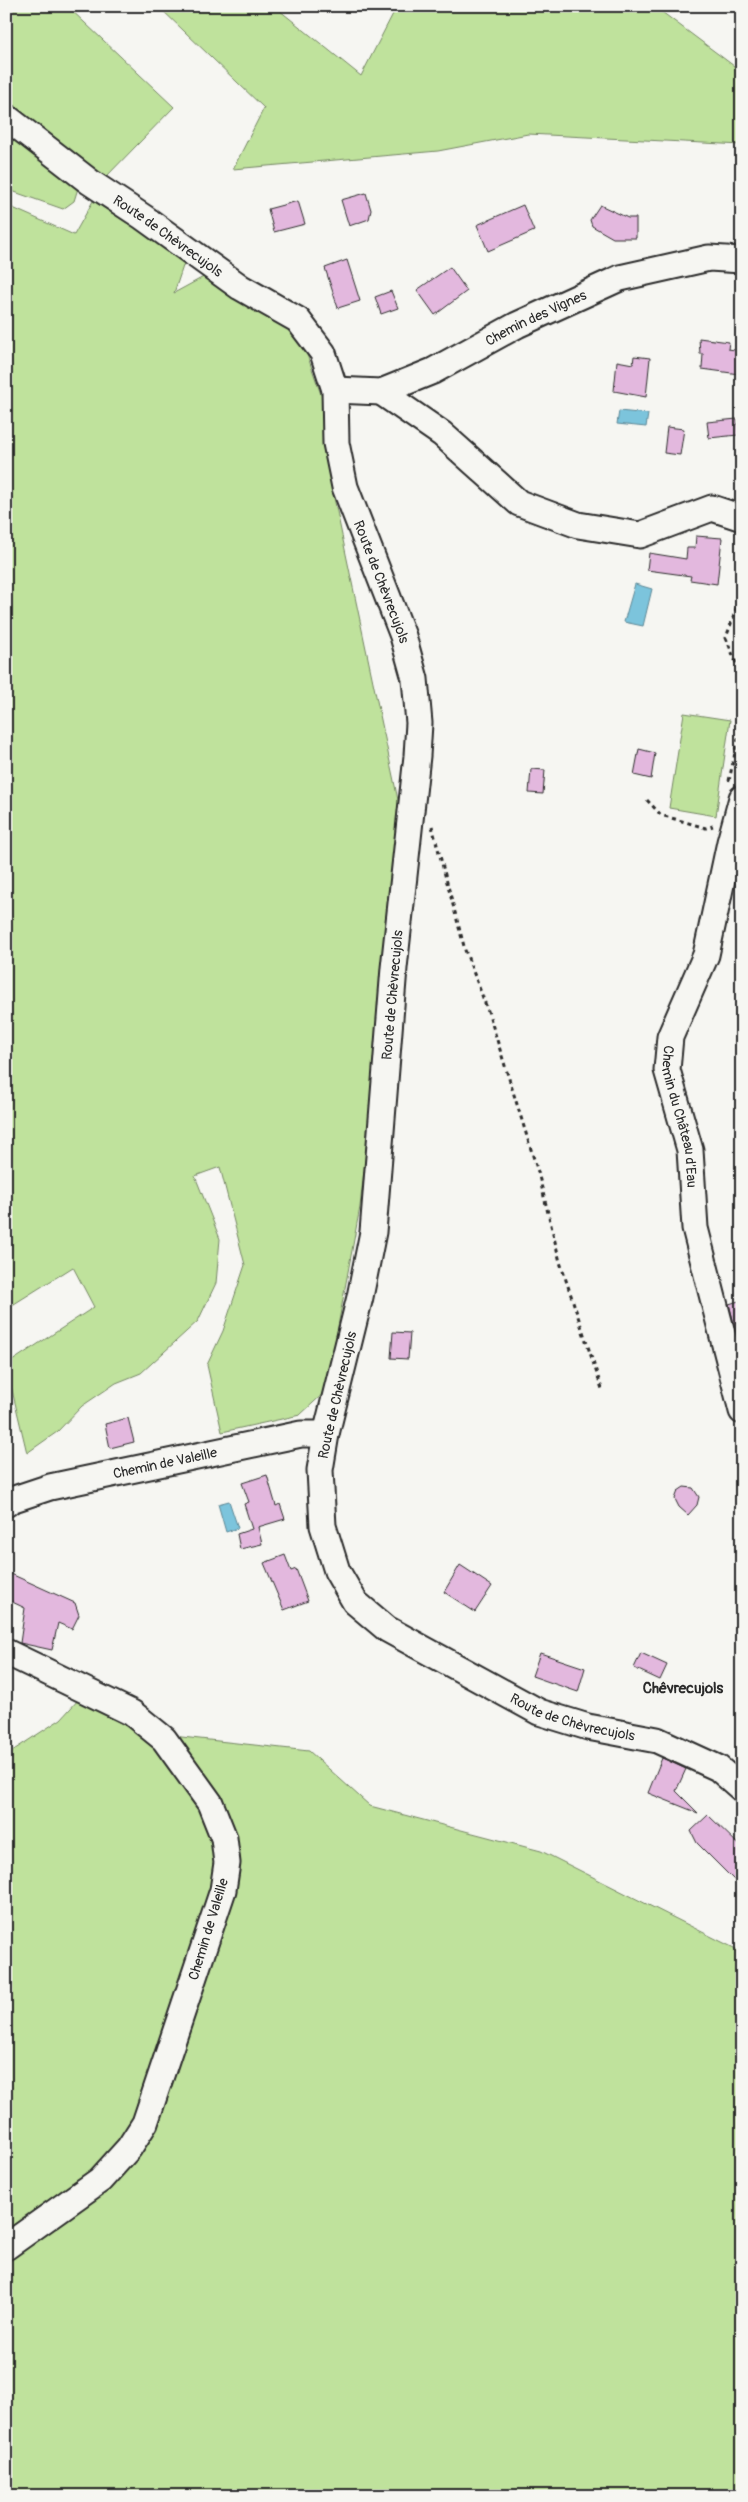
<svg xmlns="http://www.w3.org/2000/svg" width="748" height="2502" font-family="Pangolin,sans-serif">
  <rect width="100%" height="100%" fill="#f6f6f2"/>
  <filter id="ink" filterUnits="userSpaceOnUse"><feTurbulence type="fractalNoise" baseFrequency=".02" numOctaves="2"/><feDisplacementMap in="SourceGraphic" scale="10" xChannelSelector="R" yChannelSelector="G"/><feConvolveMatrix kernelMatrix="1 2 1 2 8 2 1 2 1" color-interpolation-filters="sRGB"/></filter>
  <g filter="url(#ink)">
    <!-- green -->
    <path fill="#bfe29c" stroke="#758664" d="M6,6H67L174,107L103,180L73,161L6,104Z
      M158,6H274L361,76L397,6H654L742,72V145L528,134L438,151L233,169L264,108Z
      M6,128L79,185L74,201L63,209L6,189Z
      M93,201L185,260L174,293L209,274L299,332L323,400L332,488L402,819L360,1207L326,1391L300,1415L222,1432L207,1365L223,1331L245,1265L220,1167L195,1176L220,1239L216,1283L198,1321L141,1373L116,1383L82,1406L57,1432L27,1453L6,1365L94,1307L73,1267L6,1309V205L74,235Z
      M684,713L730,720L716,816L669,808Z
      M79,1699L136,1732L309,1751L370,1806L541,1851L738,1950L742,1945V2496H6V1755L61,1719Z"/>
    <!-- water -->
    <path fill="#7cc4dc" stroke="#5c8795" d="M619,411L648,414L646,427L617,424Z
      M635,584L652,589L643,626L624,622Z
      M229,1501L238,1528L226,1532L218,1504Z"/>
    <!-- building -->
    <path fill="#e3b8de" stroke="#2b2b2b" d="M366,193L371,210L369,219L349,226L341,200Z
      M298,201L305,224L274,232L268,209Z
      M523,205L534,231L488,251L477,225Z
      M600,205L628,218H636V238H613L592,226L590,220Z
      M347,260L360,301L338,308L325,268Z
      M450,267L467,291L435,315L417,290Z
      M391,291L398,308L381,314L375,297Z
      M699,338L729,342L728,349L742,351L739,374L702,369L703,354H700Z
      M634,356L650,358L646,397L614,391L617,361L633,364Z
      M737,419L738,435L709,438L707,422Z
      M667,427L684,429L680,455L664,453Z
      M696,536L722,538L717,584L690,580L691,576L647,570L649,553L686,559L687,548H695Z
      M639,749L655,753L651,779L634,775Z
      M531,769L545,770L543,794L529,793Z
      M742,1300V1351H741L729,1304Z
      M393,1332L410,1333L408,1359L391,1358Z
      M128,1418L134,1442L110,1448L105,1424Z
      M267,1475L276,1506L280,1504L285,1519L258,1527L262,1544L240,1549L237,1534L252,1529L244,1504L249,1502L242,1483Z
      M684,1487L693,1488L699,1497L697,1505L688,1515L679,1507L675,1499L678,1491Z
      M285,1555L291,1571L296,1569L308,1601L284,1610L264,1563Z
      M460,1565L492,1586L475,1612L444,1592Z
      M11,1574L75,1603L79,1615L72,1629L58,1623L52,1650L20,1643L25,1608L6,1599V1584Z
      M540,1653L585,1668L578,1692L532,1676Z
      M641,1653L667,1665L660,1680L634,1668Z
      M662,1758L686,1769L676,1791L698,1813L648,1793Z
      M708,1815L742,1848V1888L697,1843L691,1831Z"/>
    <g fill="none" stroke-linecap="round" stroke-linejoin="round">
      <defs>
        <g id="minor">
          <path id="s1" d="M6,117L90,182L143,217L240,287L298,320L323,353L335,390L336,443L345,487L403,636L415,679L419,723L417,756L394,968L373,1232L360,1297L326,1434L320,1470L323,1526L337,1571L355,1602L387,1629L539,1712L588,1727L657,1740L718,1768L742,1789"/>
          <path id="s2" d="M335,390L381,392L433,371L517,325L620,278L709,258L742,260"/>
          <path d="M381,392L442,434L519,503L578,525L640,535L712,508L742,518"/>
          <path id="s3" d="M742,798L730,842L706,955L670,1037L667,1070L690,1150L695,1228L742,1411"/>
          <path id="s4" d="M6,1504L11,1500L50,1487L301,1434H326"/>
          <path d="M6,1652L132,1713L164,1739L210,1803L224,1838L227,1863L223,1890L145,2123L129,2148L100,2180L6,2247"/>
        </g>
      </defs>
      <!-- minor casing -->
      <use href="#minor" stroke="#2b2b2b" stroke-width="29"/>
      <!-- path -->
      <path stroke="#2b2b2b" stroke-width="3" stroke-dasharray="4 4" stroke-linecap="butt" d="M742,592L726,638L742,677
        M729,781L742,720
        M647,800L661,815L706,828L713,826
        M432,826L465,950L488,1011L538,1172L560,1262L602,1389"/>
      <!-- minor -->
      <use href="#minor" stroke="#f6f6f2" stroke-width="25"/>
    </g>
  </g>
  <g text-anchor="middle" stroke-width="5" stroke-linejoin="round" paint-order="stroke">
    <!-- street labels -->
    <g font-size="14" fill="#2b2b2b" stroke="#f6f6f2">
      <text dy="5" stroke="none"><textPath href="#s1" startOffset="201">Route de Chèvrecujols</textPath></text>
      <text dy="5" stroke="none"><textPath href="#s2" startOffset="218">Chemin des Vignes</textPath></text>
      <text dy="5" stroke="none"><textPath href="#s1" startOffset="636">Route de Chèvrecujols</textPath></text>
      <text transform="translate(392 995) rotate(-85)" y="5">Route de Chèvrecujols</text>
      <text dy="5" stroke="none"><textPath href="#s3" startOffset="332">Chemin du Château d'Eau</textPath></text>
      <text transform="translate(337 1395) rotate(-77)" y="5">Route de Chèvrecujols</text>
      <text dy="5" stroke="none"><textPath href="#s4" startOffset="165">Chemin de Valeille</textPath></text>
      <text dy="5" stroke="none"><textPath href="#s1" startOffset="1926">Route de Chèvrecujols</textPath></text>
      <text transform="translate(208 1929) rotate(-73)" y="5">Chemin de Valeille</text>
    </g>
    <!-- neighbourhood labels -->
    <g font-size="15" font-weight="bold" fill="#2b2b2b" stroke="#f6f6f2">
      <text x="683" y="1693">Chêvrecujols</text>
    </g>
  </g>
  <!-- margin -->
  <rect width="748" height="2502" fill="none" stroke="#f6f6f2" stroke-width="25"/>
  <rect x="12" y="12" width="723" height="2477" fill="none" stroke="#2b2b2b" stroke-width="2" filter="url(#ink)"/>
</svg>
